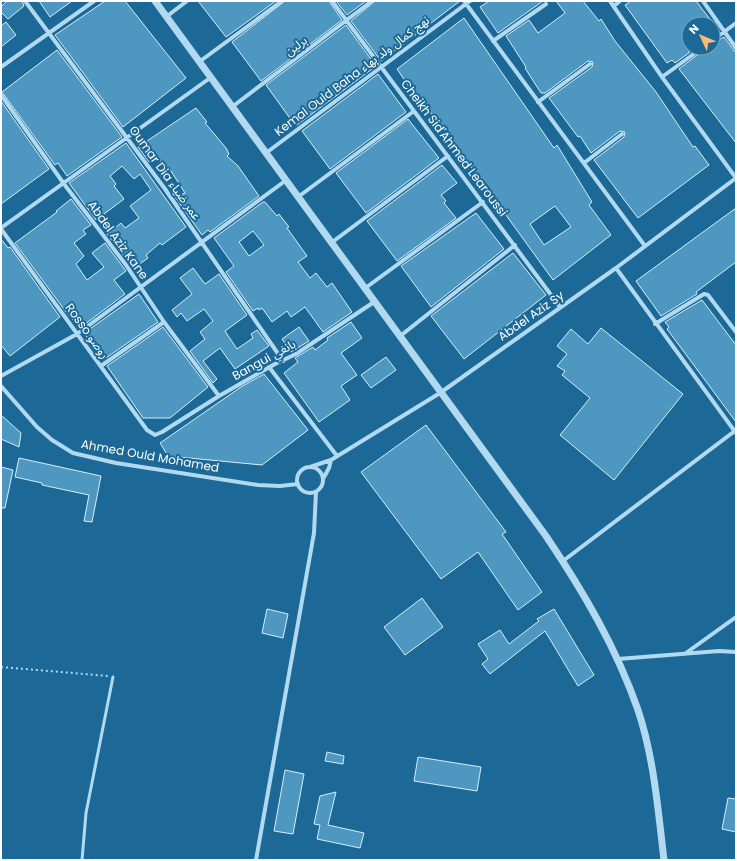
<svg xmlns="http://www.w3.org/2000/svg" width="737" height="861" font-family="Poppins,'Noto Sans Arabic',sans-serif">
  <rect width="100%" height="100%" fill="#1c6997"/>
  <!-- building -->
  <path fill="#4e97c1" stroke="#d7eefb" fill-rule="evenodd" d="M7,1H22L24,6L8,19L1,12V7Z
    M39,1H72L50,17Z
    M105,1H125L186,78L123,127L55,35Z
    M198,1H276L226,37Z
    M285,1H329L342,20L261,81L232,42Z
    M336,1H366L347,15Z
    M375,1H460L381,61L351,21Z
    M489,1H543L498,33L480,7Z
    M556,1H583L599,21L601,19L615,41L656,92L693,147L695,146L709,165L638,218L594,160L624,137L625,132L620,131L591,153L580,136L578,137L549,98L592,67L593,62L588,61L545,93H541L525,68L526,67L506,36L529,20L538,33L565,13Z
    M631,1H696L719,31L713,36V24H689V53L675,63L672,60L667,63L625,5Z
    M464,18L554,148L557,145L592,202L589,205L611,235L553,280L445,131L415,93L414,94L397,69ZM555,206L571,227L544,245L530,224Z
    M6,22L16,35L1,47V26Z
    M346,25L376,66L297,125L294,124L266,85Z
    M724,37L736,53V143L679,69L706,48H713V43Z
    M57,50L122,137L67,176L58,163L55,165L2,92Z
    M378,74L406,112L330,169L302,131Z
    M1,101L49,169L1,204Z
    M196,108L207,122L205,123L226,148L229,154L227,156L238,166L259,196L210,232L208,230L202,235L175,197L185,193L169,168L167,170L157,157L149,162L138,147Z
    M408,119L439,158L366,213L336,173Z
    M126,143L186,227L162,245L160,243L146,255L148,258L137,266L136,264L132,267L107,234L121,223L125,228L139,218L130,206L151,190L140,174L134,179L122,166L110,176L116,184L114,186L124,199L96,220L69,183Z
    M442,165L457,183L441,195L446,201L444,203L456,218L397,261L367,221Z
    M71,199L91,225L83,230L86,234L74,243L84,256L76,264L87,280L104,267L92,253L105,243L126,271L114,280L125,294L80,328L66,312L15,243L57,212L56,211Z
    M263,202H265L277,216L279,214L289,227L287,228L307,256L298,262L310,278L316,273L327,287L332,283L352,312L323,332L305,307L291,317L287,311L272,322L262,308L259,310L258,308L253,311L226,272L234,266L214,238ZM253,231L264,245L249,256L239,242Z
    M736,208V262L696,292L697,294L661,316L636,281Z
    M476,213L504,249L431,307L401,266Z
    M1,239L8,248L10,247L60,317L10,356L1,345Z
    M513,253L546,295L464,359L431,316Z
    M193,268L205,284L219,274L247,315L225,331L237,349L253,338L251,334L257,330L269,346L235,369L220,348L203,361L217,379L213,383L190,351L205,339L200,332L213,321L204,309L187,321L181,313L177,317L172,310L192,294L180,278Z
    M139,294L158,322L103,360L84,333Z
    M702,300L736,345V422L667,329L669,327L665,322Z
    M351,322L362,338L341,353L357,375L341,386L350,400L319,422L284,373L298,362L295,358L313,347L315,350L328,340L327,338Z
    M163,327L208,387L170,418H143L107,366Z
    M299,327L309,341L291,352L282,339Z
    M601,328L683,394L614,480L560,435L590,398L562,375L565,371L557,366L567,354L557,346L571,329L588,344Z
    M386,357L396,370L371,388L361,375Z
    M264,374L308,430L262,465L168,456L160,443L241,387Z
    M1,415L21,433L19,447L1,439Z
    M426,425L506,532L502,534L542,592L518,610L478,552L441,579L361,472Z
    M19,458L101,476L92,522L84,521L89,495L42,485V483L15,477Z
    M1,467L13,470L5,508H1Z
    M422,598L443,627L405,655L384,627Z
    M267,609L288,614L283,638L262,633Z
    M554,609L594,675L578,686L545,631L490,674L482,664L488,659L478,644L500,630L509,644L539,621L537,619Z
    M327,752L344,756L343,764L325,761Z
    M418,757L481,767L477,791L414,781Z
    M285,770L304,774L293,834L274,831Z
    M336,792L328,825L364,833L360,848L317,839L320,825L314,824L320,796Z
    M728,798L736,799V832L722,829Z"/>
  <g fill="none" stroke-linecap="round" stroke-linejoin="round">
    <!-- path -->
    <path stroke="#b1d9f0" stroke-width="2" stroke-dasharray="2 3" stroke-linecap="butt" d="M1,667L108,676"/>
    <!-- service -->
    <path stroke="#b1d9f0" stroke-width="3" d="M82,860L86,813L113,677"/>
    <!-- minor -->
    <path stroke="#b1d9f0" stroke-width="4" d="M25,1L165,189L283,361
      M332,1L560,307
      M464,1L645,246
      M610,1L662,77L736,178
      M703,1L736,48
      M614,6L620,1
      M166,17L187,1
      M713,40L736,23
      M493,41L546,4
      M199,62L282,1
      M1,67L94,1
      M662,77L702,48
      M1,95L64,184L126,265L164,322L219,396
      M538,102L590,64
      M232,107L372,1
      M266,153L470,1
      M584,163L622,134
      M298,197L414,111
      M1,228L210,78
      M1,229L147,430L155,435L162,432L219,396L275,364L296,354L374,302
      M331,243L448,156
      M616,268L736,433
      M364,289L483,202
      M655,324L704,294L708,295L736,332
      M399,337L515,245
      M101,366L164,322
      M269,367L337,456
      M1,376L77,334L285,181
      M1,386L37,427L52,440L73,453L116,463L258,485L280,486L298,484
      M310,467L331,460L440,393L616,268L736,178
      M297 480a13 13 0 1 1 26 0a13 13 0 1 1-26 0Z
      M323,479L329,468L331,460
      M563,561L736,430
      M686,653L736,617
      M618,659L719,651L736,652
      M256,860L314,533L316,492"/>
    <!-- tertiary -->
    <path stroke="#b1d9f0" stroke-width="7" d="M155,1L546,536C583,591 616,647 638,710C654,758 658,810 664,860"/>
  </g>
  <g text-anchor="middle" stroke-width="4" stroke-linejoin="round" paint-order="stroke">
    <!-- street labels -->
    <g font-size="12" fill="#fff" stroke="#1c6997">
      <text transform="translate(296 46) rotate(-37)" y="4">برلين</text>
      <text transform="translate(352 76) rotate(-37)" y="4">Kemal Ould Baha نهج كمال ولد بهاء</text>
      <text transform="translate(454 148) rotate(53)" y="4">Cheikh Sid'Ahmed Learoussi</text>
      <text transform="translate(165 173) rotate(54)" y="4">Oumar Dia عمر ضياء</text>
      <text transform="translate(118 240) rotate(54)" y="4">Abdel Aziz Kane</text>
      <text transform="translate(531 316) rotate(-35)" y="4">Abdel Aziz Sy</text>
      <text transform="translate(87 331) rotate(54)" y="4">Rosso روصو</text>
      <text transform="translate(264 360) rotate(-29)" y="4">Bangui بانغي</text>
      <text transform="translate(150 456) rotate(10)" y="4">Ahmed Ould Mohamed</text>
    </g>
  </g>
  <!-- border -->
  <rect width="737" height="861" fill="none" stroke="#ffffff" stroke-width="4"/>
  <!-- north arrow -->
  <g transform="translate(701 36) rotate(314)"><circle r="19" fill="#1c6997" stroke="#77a5c1"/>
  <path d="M0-3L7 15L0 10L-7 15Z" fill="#ffba6f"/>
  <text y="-6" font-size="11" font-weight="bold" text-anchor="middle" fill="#ffffff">N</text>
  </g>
</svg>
